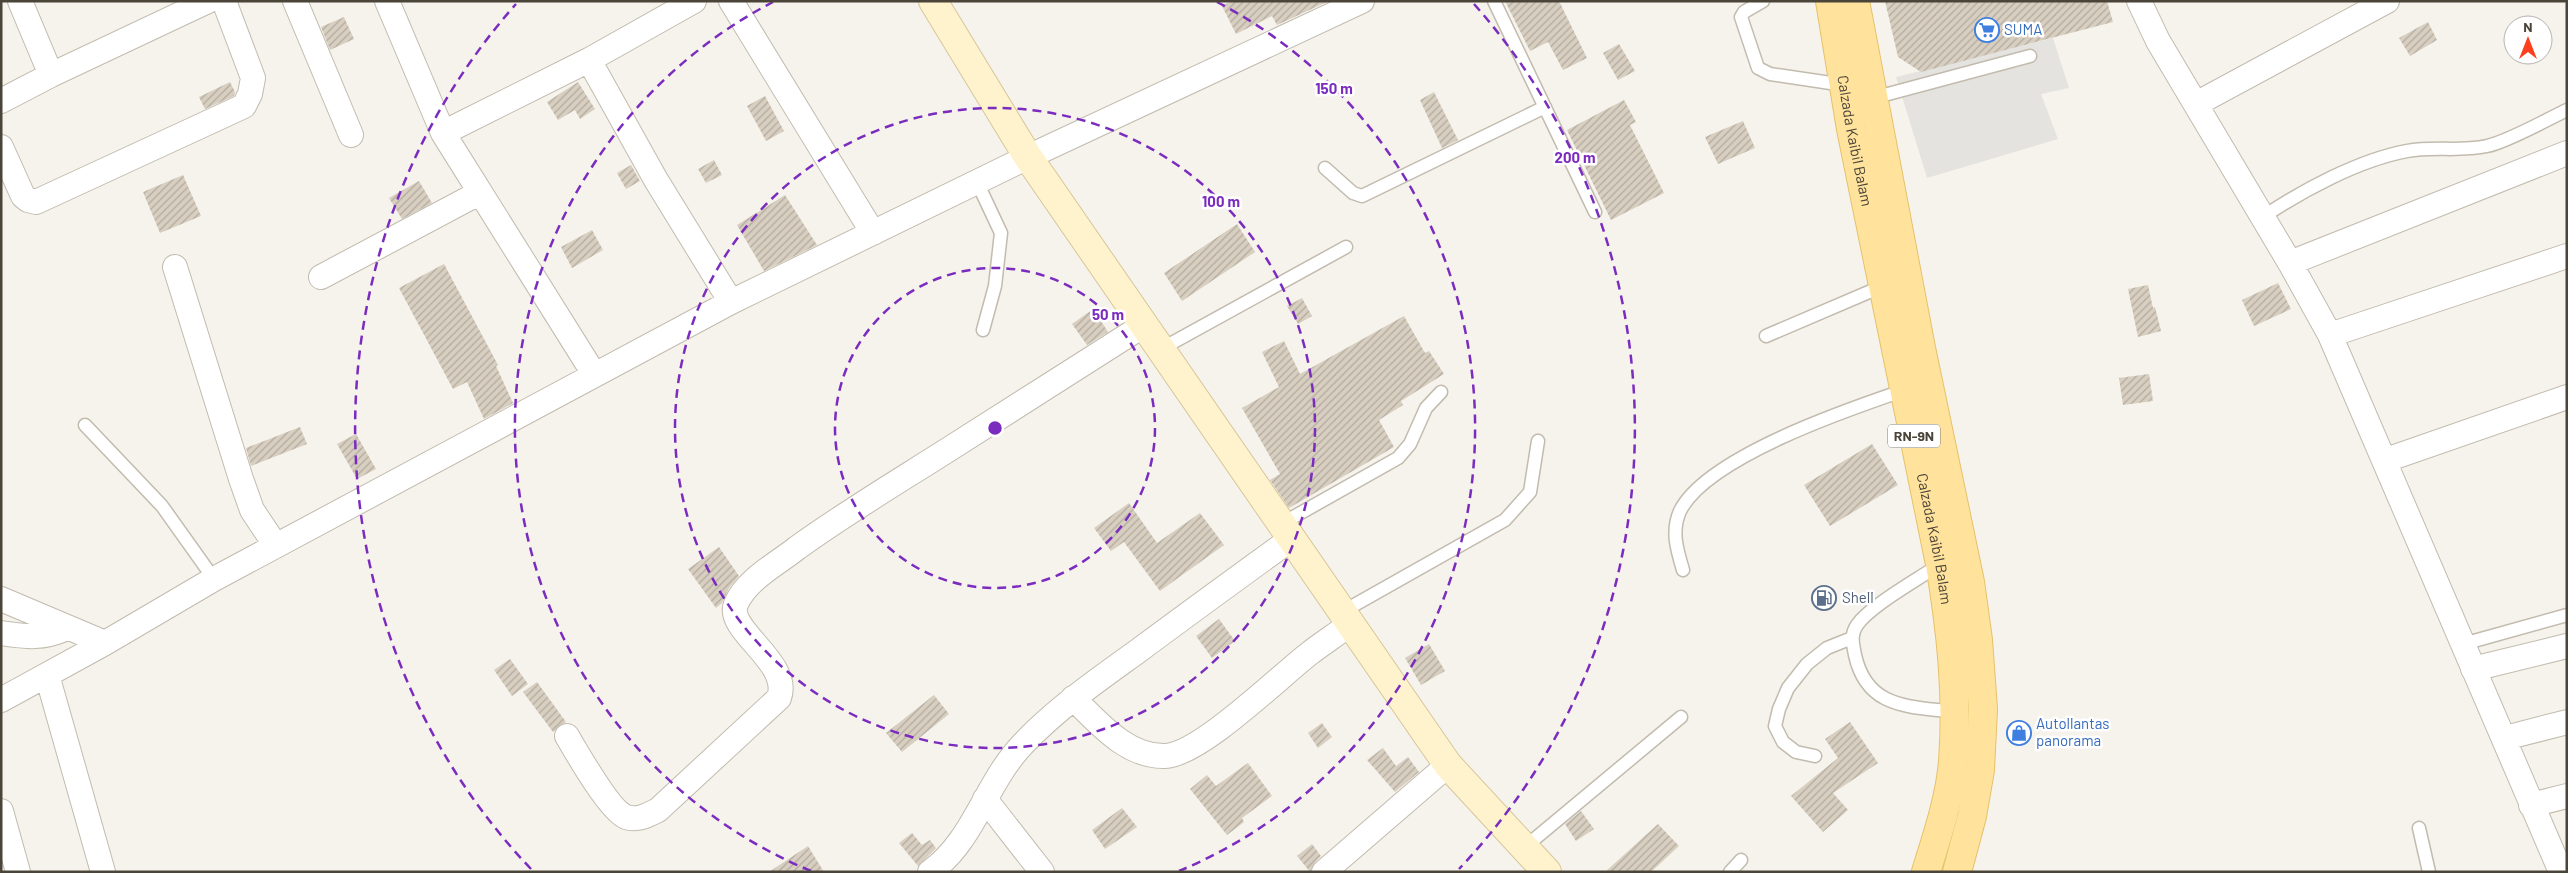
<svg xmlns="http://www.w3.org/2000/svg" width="2568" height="873" font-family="Barlow,sans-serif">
  <defs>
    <pattern id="building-hatch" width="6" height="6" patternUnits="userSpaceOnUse" patternTransform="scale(1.25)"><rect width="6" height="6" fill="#d8cfc1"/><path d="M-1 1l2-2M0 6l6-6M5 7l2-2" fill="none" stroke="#b1aa9e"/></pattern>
  </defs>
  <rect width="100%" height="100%" fill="#f6f3ec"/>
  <!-- parking -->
  <path fill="#e5e3e0" d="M2053,38L2069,88L2041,94L2058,139L1927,178L1896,77Z"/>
  <!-- building -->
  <path fill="url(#building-hatch)" d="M1232,1H1329L1277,25L1272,16L1236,34L1222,6Z
    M1505,1H1559L1587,58L1563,70L1548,42L1530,51Z
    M1885,1H2107L2113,22L1921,72L1898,57Z
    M344,17L354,39L330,50L321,27Z
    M2428,22L2437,40L2410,56L2399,38Z
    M1619,44L1635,71L1618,80L1603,53Z
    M230,82L235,92L234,96L205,109L199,97Z
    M578,82L595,109L580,119L575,110L558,120L547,102Z
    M1434,92L1458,140L1442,148L1420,100Z
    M765,96L784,131L766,141L747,106Z
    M1624,100L1636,122L1630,125L1664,193L1611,220L1567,130Z
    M1743,121L1755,148L1718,164L1705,137Z
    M714,160L722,175L706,183L698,169Z
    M631,165L640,181L626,189L617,173Z
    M183,175L201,216L160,233L143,192Z
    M419,181L432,203L402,219L389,198Z
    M785,195L817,245L764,271L737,225Z
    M1237,224L1255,252L1182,301L1164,273Z
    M592,230L603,250L572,268L561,247Z
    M444,264L498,365L496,366L513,403L484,419L467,382L453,389L399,288Z
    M2278,283L2291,309L2254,326L2242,300Z
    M2148,285L2153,308L2155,307L2161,331L2138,337L2128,289Z
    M1302,298L1312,316L1298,324L1287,306Z
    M1093,309L1108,332L1087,345L1072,324Z
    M1404,316L1425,353L1429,351L1444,374L1401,401L1403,405L1379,420L1394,447L1289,508L1270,480L1280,474L1242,408L1279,387L1262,352L1284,341L1300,374Z
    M2149,374L2153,401L2123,405L2119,378Z
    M300,427L307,444L251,466L246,448Z
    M356,434L376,469L357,479L337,444Z
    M1872,444L1898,485L1830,526L1804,485Z
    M1129,503L1157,543L1200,513L1224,545L1160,591L1124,542L1111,551L1094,528Z
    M719,547L739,576L729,588L722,603L716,608L688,569Z
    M1219,619L1235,641L1212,658L1196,636Z
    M1429,644L1445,671L1421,685L1405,658Z
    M510,659L528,684L512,696L494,670Z
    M537,682L566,722L553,732L523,692Z
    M934,695L949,714L902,752L886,733Z
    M1850,722L1878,763L1833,793L1848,810L1823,832L1791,796L1838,758L1825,739Z
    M1322,723L1332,737L1318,748L1308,733Z
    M1383,748L1396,766L1408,757L1419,772L1395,792L1367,760Z
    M1248,763L1272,796L1242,818L1244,822L1227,835L1190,789L1207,775L1216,786Z
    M1122,808L1137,827L1105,849L1092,830Z
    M1581,811L1594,829L1576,841L1565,824Z
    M1658,824L1679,846L1651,872H1605Z
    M912,833L922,845L930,840L936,848L918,866L899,843Z
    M1312,844L1321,856L1315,862L1310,872L1297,856Z
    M808,846L824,872H769Z"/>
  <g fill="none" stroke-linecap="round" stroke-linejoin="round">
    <defs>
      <path id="lane" d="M1494,1L1595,212
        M1763,1L1744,12L1741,17L1758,68L1770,74L1844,85
        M1873,98L2030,56
        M1325,168L1353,193L1362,196L1545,107
        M977,182L1001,233L995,286L983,330
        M2263,217C2303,190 2359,160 2407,151C2434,146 2460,152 2487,146C2507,142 2546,120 2567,110
        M1766,336L1883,286
        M1161,349L1346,247
        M85,425L162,506L214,579
        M1281,524L1398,458L1410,444L1426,408L1441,392
        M1940,564C1919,579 1871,605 1857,625C1850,635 1853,644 1855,655C1867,709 1909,706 1954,712
        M1683,570C1677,550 1671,531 1680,511C1707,457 1849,409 1905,390
        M1342,612L1505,520L1530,492L1538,441
        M2463,644L2567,615
        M1815,756L1796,752L1783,742L1775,726L1779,709L1788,688L1807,664L1827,648L1852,638
        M2419,828L2429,872
        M1525,847L1681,717
        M1730,872L1741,860"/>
      <path id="street" d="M20,1L51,75
        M295,1L351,135
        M387,1L443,133L594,374
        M731,1L873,233
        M2139,1L2158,41L2290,263L2330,335L2561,872
        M589,60L656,180L731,302
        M1,101L51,75L208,1
        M2196,104L2387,1
        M443,133L589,60L694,1
        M1,147L23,196L28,200L36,202L244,106L250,94L253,78L224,1
        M2290,263L2567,153
        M175,267L241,479L252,510L276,546
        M321,277L479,193
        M2330,335L2567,256
        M2386,460L2567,397
        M1,599L105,643
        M1,633C28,637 42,639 67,628
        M2473,669L2567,646
        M47,675L103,872
        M1073,698C1098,722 1126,757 1165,756C1200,755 1280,676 1310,653C1323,643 1337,634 1350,624
        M1,700L105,643L214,579L731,302L1028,157L1362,1
        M567,736C577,753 610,811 626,817C638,821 648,815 658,810L779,698C792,662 725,630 736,604C747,579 777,564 797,548C844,514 894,484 943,453C1010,410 1077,368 1144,325
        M2505,738L2567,722
        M985,799L1042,872
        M2531,805L2567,796
        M1,811L18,872
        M930,872C974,841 986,782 1023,744C1057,708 1098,680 1138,651C1189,613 1240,576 1291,539
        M1324,872L1448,765"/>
      <path id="secondary" d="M933,1L1028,157L1448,765L1547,872"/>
      <g id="primary">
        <path id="s1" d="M1830,1L1851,129L1940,564C1951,630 1958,695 1953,761C1950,799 1937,836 1926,872"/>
        <path d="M1855,1L1921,348L1970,582L1978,640L1983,709L1980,770L1972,816L1957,872"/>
      </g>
    </defs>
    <!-- lane casing -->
    <use href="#lane" stroke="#c2bbae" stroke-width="15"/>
    <!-- street casing -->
    <use href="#street" stroke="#c2bbae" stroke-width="26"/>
    <!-- secondary casing -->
    <use href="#secondary" stroke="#d6c79b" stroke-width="30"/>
    <!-- primary casing -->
    <use href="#primary" stroke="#e6c16a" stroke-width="30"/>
    <!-- lane -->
    <use href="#lane" stroke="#fff" stroke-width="12"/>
    <!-- street -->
    <use href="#street" stroke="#fff" stroke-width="24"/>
    <!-- secondary -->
    <use href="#secondary" stroke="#fff3cd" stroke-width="28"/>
    <!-- primary -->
    <use href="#primary" stroke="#ffe39c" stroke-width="28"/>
  </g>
  <!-- distance rings -->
  <g fill="none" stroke="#7b2cbf" stroke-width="2.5" stroke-dasharray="9 6">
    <circle cx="995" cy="428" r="160"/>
    <circle cx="995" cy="428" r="320"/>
    <path d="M811 871A480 480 0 0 1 773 2M1217 2A480 480 0 0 1 1179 871"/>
    <path d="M531 869A640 640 0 0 1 516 4M1474 4A640 640 0 0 1 1459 869"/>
  </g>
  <!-- icons -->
  <defs>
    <symbol id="supermarket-ring" viewBox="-11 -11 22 22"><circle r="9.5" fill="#fff" stroke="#3f7fe0" stroke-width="1.5"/><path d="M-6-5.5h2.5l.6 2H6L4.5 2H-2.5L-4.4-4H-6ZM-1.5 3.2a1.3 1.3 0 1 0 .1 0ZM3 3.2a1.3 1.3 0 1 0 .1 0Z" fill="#3f7fe0"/></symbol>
    <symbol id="fuel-ring" viewBox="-11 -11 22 22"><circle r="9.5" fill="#fff" stroke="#5c6f8a" stroke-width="1.5"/><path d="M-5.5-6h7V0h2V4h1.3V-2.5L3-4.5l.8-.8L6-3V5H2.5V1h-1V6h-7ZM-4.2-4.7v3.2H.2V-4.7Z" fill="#5c6f8a"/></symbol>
    <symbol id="shop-ring" viewBox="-11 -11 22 22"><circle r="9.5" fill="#fff" stroke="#3f7fe0" stroke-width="1.5"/><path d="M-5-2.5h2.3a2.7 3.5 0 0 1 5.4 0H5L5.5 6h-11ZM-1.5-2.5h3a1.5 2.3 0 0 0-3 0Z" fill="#3f7fe0"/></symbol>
  </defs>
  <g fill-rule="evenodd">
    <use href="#supermarket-ring" x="1973" y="16" width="28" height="28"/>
    <use href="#fuel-ring" x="1810" y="584" width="28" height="28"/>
    <use href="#shop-ring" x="2005" y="719" width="28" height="28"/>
  </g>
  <g text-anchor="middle" stroke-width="5" stroke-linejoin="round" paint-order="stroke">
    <!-- shield labels -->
    <rect fill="#fff" stroke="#817c74" stroke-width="1" x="1888" y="424.5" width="52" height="23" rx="4"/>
    <g font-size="14" font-weight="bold" fill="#4b4439">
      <text x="1914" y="441">RN-9N</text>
    </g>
    <!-- shop labels -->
    <g font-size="15" fill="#366cbe" stroke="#fff" text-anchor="start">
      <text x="2004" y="35">SUMA</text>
      <text x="2036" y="729">Autollantas<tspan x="2036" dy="17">panorama</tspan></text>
    </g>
    <!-- street labels -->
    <g font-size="15" fill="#4b4439" stroke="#fff">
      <text dy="5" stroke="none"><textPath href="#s1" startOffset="142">Calzada Kaibil Balam</textPath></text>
      <text dy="5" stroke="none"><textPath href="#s1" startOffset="548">Calzada Kaibil Balam</textPath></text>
    </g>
    <!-- service labels -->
    <g font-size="15" fill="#4e5e75" stroke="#fff" text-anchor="start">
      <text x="1842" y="603">Shell</text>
    </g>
  </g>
  <circle cx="995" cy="428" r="8" fill="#7b2cbf" stroke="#fff" stroke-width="2.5"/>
  <g font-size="15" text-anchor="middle" font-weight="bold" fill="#7b2cbf" stroke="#fff" stroke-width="5" stroke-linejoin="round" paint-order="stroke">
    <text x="1334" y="94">150 m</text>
    <text x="1575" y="163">200 m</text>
    <text x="1221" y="207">100 m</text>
    <text x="1108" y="320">50 m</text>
  </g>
  <!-- border -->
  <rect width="2568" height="873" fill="none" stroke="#4b4439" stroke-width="5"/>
  <!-- north arrow -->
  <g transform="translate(2528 40)"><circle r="24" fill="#ffffff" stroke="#b7b4b0"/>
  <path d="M0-4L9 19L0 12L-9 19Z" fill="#fc3f1d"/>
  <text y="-8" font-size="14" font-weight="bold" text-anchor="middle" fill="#4b4439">N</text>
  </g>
</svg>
